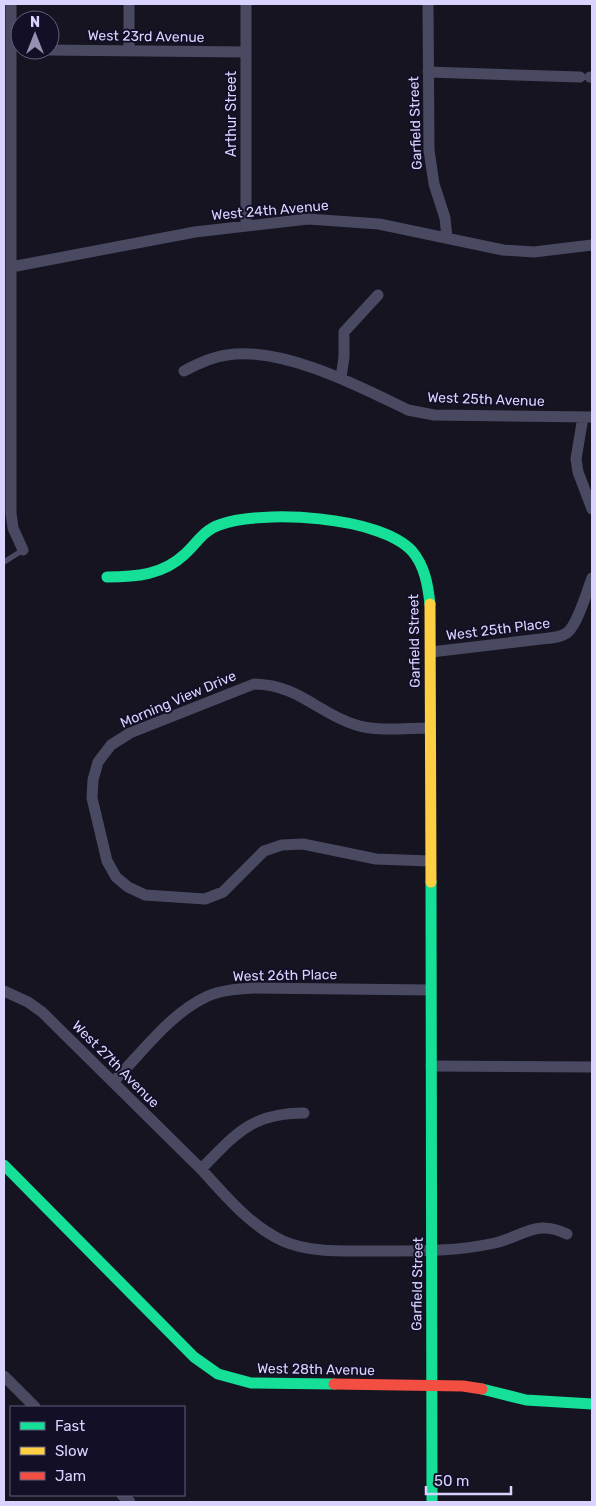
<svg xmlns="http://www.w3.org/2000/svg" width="596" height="1506" font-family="Rubik,sans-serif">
  <rect width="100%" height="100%" fill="#161421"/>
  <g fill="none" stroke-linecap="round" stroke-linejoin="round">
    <!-- lane -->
    <path stroke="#4a4962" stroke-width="5.5" d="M4,562L23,550"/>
    <!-- street -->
    <path stroke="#4a4962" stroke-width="11" d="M11,4V513L13,528L23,550
      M246,4V225
      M428,4L429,150L434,184L445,218L447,238
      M46,50L246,52
      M129,51V4
      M428,72L580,77
      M590,77H592
      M11,267L195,232L308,219L379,224L503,250L534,252L592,245
      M184,371C197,364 211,357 227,355C282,346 359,386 408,410L434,415L592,417
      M341,378L344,357V332L378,295
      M583,417L576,459L578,472L592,509
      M431,652L541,639C549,638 561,638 568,632C578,623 587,591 592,578
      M429,728C406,728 379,732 356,725C317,713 300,685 254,684L130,733L111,745L98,762L93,780L92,798L107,861L116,877L128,887L145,895L205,899L223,892L264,851L282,845L303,844L376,859L430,861
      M4,991L28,1002L42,1012L201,1169C236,1134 251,1113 304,1113
      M431,1066L592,1067
      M113,1082C142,1053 170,1013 208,996C222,990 238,989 254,988L431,990
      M201,1169C226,1196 249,1225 283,1241C310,1253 345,1251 374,1251C415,1251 454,1252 495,1243C524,1236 535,1219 567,1234
      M4,1376L35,1407
      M122,1495L130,1502"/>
    <!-- fast -->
    <path stroke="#16e098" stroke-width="11" d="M107,577C136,577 163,575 185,554C196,544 204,530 219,525C262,509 380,516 412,551C425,566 428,586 430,604
      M431,882L432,1502
      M4,1165L194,1357L218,1374L251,1383L334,1384
      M482,1389L526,1400L592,1404"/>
    <!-- slow -->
    <path stroke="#ffcf43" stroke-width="11" d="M430,604L431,882"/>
    <!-- jam -->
    <path stroke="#f24e42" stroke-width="11" d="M334,1384L463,1386L482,1389"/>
  </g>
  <g text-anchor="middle" stroke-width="4" stroke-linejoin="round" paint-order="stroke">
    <!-- street labels -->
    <g font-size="14" fill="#d9d4ff" stroke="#130f26">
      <text transform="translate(146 36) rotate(1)" y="5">West 23rd Avenue</text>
      <text transform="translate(231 114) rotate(-90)" y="5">Arthur Street</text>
      <text transform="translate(415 123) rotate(-92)" y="5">Garfield Street</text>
      <text transform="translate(270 210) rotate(-5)" y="5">West 24th Avenue</text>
      <text transform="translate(486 399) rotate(2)" y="5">West 25th Avenue</text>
      <text transform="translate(498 629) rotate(-7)" y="5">West 25th Place</text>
      <text transform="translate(414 641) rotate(-91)" y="5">Garfield Street</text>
      <text transform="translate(178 699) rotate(-23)" y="5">Morning View Drive</text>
      <text transform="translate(285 975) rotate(-1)" y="5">West 26th Place</text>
      <text transform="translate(116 1064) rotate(45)" y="5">West 27th Avenue</text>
      <text transform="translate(417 1284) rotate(-89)" y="5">Garfield Street</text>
      <text transform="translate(316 1369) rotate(1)" y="5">West 28th Avenue</text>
    </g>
  </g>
  <!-- border -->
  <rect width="596" height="1506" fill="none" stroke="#d9d4ff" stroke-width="10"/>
  <!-- legend -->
  <rect x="10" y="1406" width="175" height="90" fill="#130f26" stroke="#625e7d"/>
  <rect x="20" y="1422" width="25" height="8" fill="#16e098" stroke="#625e7d"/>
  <text x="55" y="1431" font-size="15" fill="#d9d4ff">Fast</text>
  <rect x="20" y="1447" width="25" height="8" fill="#ffcf43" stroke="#625e7d"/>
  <text x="55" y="1456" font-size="15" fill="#d9d4ff">Slow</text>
  <rect x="20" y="1472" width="25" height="8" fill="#f24e42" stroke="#625e7d"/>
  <text x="55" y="1481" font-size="15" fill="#d9d4ff">Jam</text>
  <!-- north arrow -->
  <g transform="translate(35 35)"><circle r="24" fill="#130f26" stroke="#625e7d"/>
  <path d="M0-4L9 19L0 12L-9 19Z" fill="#9591b1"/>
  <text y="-8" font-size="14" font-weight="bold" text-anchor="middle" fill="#d9d4ff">N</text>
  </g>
  <!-- scale -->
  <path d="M426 1486v8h85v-8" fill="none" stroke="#d9d4ff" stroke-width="2.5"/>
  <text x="434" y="1486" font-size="15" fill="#d9d4ff" stroke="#130f26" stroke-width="4" paint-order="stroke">50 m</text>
</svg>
